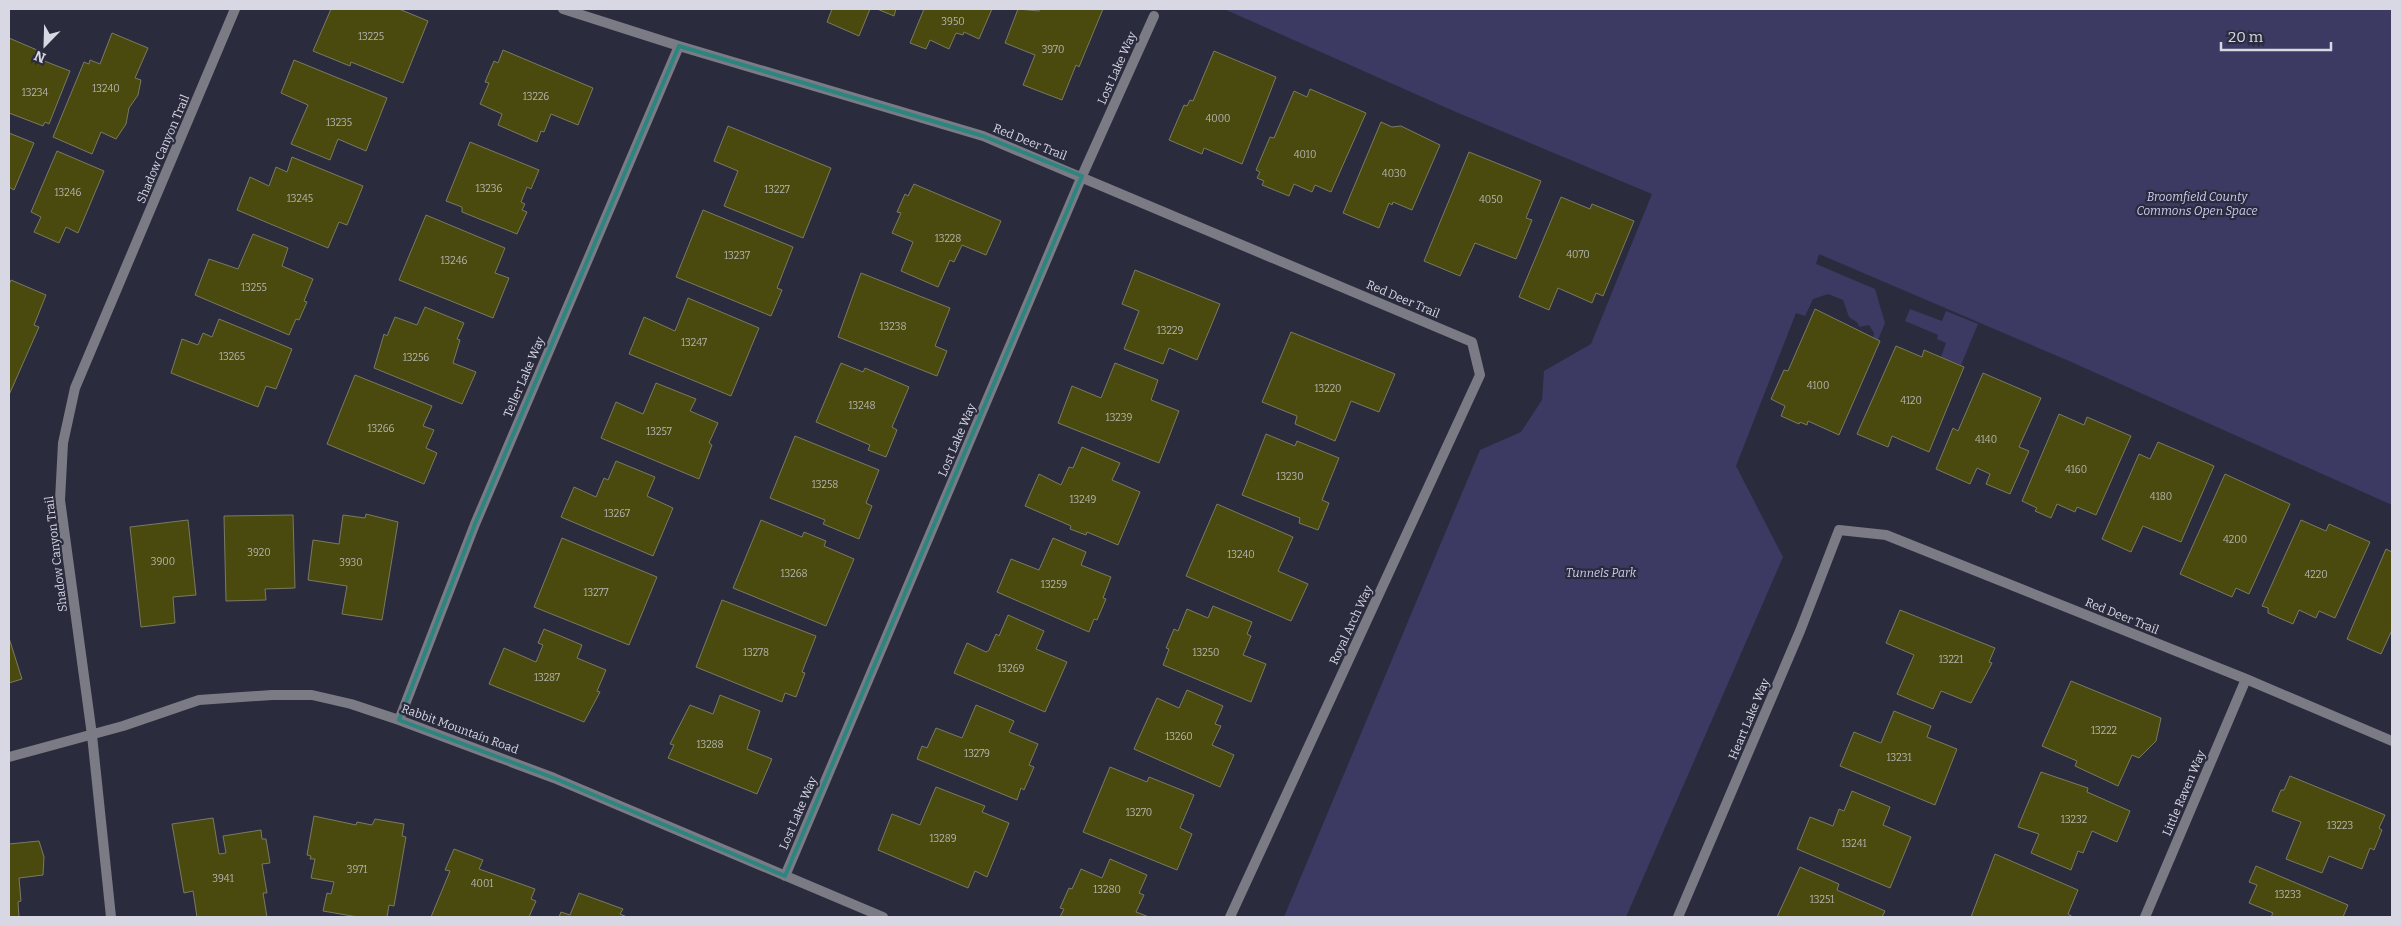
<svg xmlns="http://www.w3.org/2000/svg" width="2401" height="926" font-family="Bitter,serif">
  <rect width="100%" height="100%" fill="#2b2b3e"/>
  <!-- green -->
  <path fill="#3c3a62" d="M1224,9H2392V505L2069,361L1819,254L1816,264L1875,289L1885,323L1878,340L1873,338L1874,333L1869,325L1859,327L1858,323L1849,317L1843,300L1828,294L1813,299L1805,316L1796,313L1736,466L1783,557L1626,917H1284L1480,450L1521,432L1542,400L1544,371L1591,344L1652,194L1456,112Z
    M1910,309L1942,321L1946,311L1978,324L1961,365L1941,357L1946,343L1937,339L1938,335L1905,321Z"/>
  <!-- building -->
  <path fill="#4a4a0f" stroke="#797a62" d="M331,9H399L428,21L403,83L351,62L350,66L313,51Z
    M832,9H870L859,36L827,22Z
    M877,9H896L894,16Z
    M924,9H992L979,39L964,32L963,35L956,33L949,49L930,40L926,49L910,43Z
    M1018,9L1039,11L1040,9H1103L1079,67L1076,65L1062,100L1023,85L1035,55L1005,43Z
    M112,33L148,48L135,78L141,80L138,95L129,108L126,124L116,139L101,132L92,154L53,137L84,62L89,64L90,60L100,64Z
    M9,38L37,50L34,57L70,71L49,124L45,122L43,126L9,113Z
    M503,50L593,88L578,125L551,114L544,132L541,131L537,142L498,125L502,114L480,104L489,83L485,82L494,61L498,63Z
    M1214,51L1276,77L1242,164L1204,148L1202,154L1169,140L1184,105L1187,106L1190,100L1193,101Z
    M294,60L387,98L366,151L338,139L330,160L291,144L308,105L281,93Z
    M1310,89L1366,113L1331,192L1315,185L1312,192L1294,184L1289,196L1262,185L1264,181L1257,178L1260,172L1256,170L1270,137L1274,138L1294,91L1307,97Z
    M1381,122L1392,127L1401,126L1440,145L1412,210L1393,202L1392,205L1389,203L1379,228L1343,213Z
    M728,126L831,168L803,238L724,206L738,171L714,161Z
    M9,133L34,143L14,190L9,187Z
    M470,142L539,170L531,189L527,187L521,202L525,204L522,210L527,212L517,234L462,212V207L446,201Z
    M57,151L104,171L78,233L66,227L59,243L34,232L41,217L31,212Z
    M1469,152L1541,181L1526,218L1532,220L1516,259L1475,243L1460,276L1424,261Z
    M292,157L363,186L347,225L339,222L328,248L237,210L250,177L269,186L276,167L287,172Z
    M914,184L1001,221L986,255L962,245L954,262L950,260L938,287L901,271L913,242L892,233L901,213L897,212L905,194L908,196Z
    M1561,197L1590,209L1592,204L1634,221L1603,296L1596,293L1592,303L1558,288L1549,310L1519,297Z
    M703,210L793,247L777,288L782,290L771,316L676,277Z
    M426,215L505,248L495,273L509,278L493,318L399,280Z
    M253,234L288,248L282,266L313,279L304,301L307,302L299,320L296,319L289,335L195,295L209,259L238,269Z
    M1135,270L1220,304L1197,360L1169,348L1163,364L1124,349L1139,311L1122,304Z
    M861,273L950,308L935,346L947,351L937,376L838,337Z
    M11,280L46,295L34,325L39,327L9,395V285Z
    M688,298L759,328L731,396L629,354L644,317L675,331Z
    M425,307L464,323L457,339L460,340L453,363L476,372L462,404L374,368L384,334L387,336L395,317L417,325Z
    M1815,309L1880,341L1839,435L1808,421L1807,425L1800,422L1799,424L1781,416L1785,406L1771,399L1784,370L1788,371Z
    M219,319L292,349L276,389L266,386L258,407L171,373L182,339L198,345L203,333L212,337Z
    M1291,332L1395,374L1379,412L1351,401L1335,441L1295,424L1297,416L1262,402Z
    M1896,346L1922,357L1924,350L1964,367L1929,452L1892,436L1888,447L1857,434Z
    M841,363L863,372L865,368L909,387L892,427L897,430L886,457L868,450L870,445L816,422Z
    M1115,363L1158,380L1151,400L1179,411L1159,463L1058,423L1072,386L1101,398Z
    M1983,373L2041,398L2019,447L2029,451L2010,494L1986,484L1990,474L1977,468L1970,484L1936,469L1953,428L1958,431Z
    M355,375L432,406L423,426L434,430L426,448L437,453L424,484L327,444Z
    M656,383L696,399L690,411L718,423L709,443L712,445L699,479L601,438L616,402L643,414Z
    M2059,414L2084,425L2087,417L2131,436L2096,515L2077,507L2075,512L2057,504L2051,518L2035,511L2037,508L2022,501Z
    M1266,434L1295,446L1297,441L1339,458L1322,500L1329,503L1318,530L1299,523L1300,518L1242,495Z
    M795,436L879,470L866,503L872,506L859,539L823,524L825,520L770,498Z
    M2158,442L2214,466L2181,542L2143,526L2131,552L2102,539L2139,454L2150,459Z
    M1082,447L1120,463L1112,480L1140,492L1118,545L1087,532L1086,535L1070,529L1071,526L1025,506L1039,474L1061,485L1069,467L1073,468Z
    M616,461L655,477L647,496L673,508L653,556L561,517L574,487L596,497L604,478L608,480Z
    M2225,474L2290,504L2249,594L2236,588L2232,597L2180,574Z
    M1217,504L1293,537L1278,571L1308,584L1291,621L1186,576Z
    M366,514L398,522L382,620L342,614L347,586L308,580L313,540L339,544L343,515L365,518Z
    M293,515L295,588L265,589L266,600L226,601L224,516Z
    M188,520L196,595L173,597L175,623L141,627L130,527Z
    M761,520L802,537L804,532L826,541L824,546L854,559L826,626L733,588Z
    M2301,520L2326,531L2329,524L2370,542L2335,618L2319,611L2316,618L2299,610L2293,624L2268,613V608L2262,606Z
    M562,538L657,577L629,645L534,607Z
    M1053,538L1086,552L1081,565L1111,577L1103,598L1106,599L1097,620L1094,619L1089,632L997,592L1011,559L1039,570Z
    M2386,549L2392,552V630L2381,654L2347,639Z
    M722,600L816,636L802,672L805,673L796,697L785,693L782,702L696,667Z
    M1213,606L1252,622L1247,634L1251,636L1243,655L1266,664L1251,702L1163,665L1169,649L1166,648L1174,629L1178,631L1187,609L1208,618Z
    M1900,610L1995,648L1989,662L1992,663L1971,703L1941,691L1933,709L1897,694L1914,655L1886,643Z
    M1008,615L1044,631L1036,649L1067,662L1045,712L954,673L967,643L986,652L989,650L996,634L999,636Z
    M544,629L582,645L577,658L606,670L597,691L600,692L584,722L489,684L504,648L536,662L543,645L538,643Z
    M9,638L22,679L9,683Z
    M2071,681L2161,718L2156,741L2139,758L2132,755L2118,786L2075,766L2077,761L2042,746Z
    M1187,690L1223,706L1215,724L1221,726L1212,745L1234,755L1220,787L1134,749L1157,698L1179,708Z
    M720,695L760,711L747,749L772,759L757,794L668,758L674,745L670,744L690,705L713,714Z
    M976,705L1014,721L1009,732L1038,744L1029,765L1034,767L1024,790L1021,788L1017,800L917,759L922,746L927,748L936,728L962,738Z
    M1894,711L1931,726L1927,737L1957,749L1935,805L1840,766L1854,732L1881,743Z
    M1110,767L1147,782L1149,777L1194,795L1180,828L1192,834L1177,870L1083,832Z
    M2041,772L2088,788L2087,792L2130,811L2117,842L2092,831L2083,853L2078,851L2071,870L2031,853L2039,834L2018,827Z
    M2290,776L2385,815L2379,828L2382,830L2374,850L2370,848L2362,869L2329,856L2322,873L2286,859L2301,822L2272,811L2281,790H2284Z
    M936,787L985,806L982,812L1009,823L987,877L975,871L968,888L878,850L892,814L920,825Z
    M1852,791L1890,807L1883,825L1911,837L1890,888L1797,849L1810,817L1833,826L1839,809L1844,811Z
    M314,816L356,825L357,822L372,825L375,819L404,824L402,836L406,837L394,906L389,905L387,917H358L323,911L327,893L331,894L334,882L311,878L315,859H310L311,856L307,855Z
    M213,818L219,854L226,853L223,836L261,830L262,839H266L270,863L262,864L267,893H263L267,917H197L193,891L184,893L172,824Z
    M39,841L44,857L43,875L19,878L21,901L18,902L19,917H9V844Z
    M454,849L483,860L479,869L535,889L531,899L536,901L529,917H431L450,871L445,870Z
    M1995,854L2078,890L2068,914L2073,917H1971Z
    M1110,859L1147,875L1139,893L1144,895L1136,912L1149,917H1060L1064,909L1060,908L1069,888L1072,889L1081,869L1102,878Z
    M2256,866L2348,905L2343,917H2271L2273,913L2249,903L2257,885L2249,882Z
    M1800,867L1839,884L1837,890L1885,911L1882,917H1777Z
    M579,893L623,909L620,914L627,917H559L561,912L570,915Z"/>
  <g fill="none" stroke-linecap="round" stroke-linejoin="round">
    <!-- minor -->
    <path stroke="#7b7b86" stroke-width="10" d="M563,9L679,46L983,136L1472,342L1480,375L1230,917
      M399,720L475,524L679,46
      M9,757L123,726L199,700L272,695H312L351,704L399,720L554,778L883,917
      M785,876L1082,176L1154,16
      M111,917L92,735L60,500L63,443L75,388L235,9
      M1678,917L1800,631L1839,530L1886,535L2246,679L2392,741
      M2145,917L2246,679"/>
  </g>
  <!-- marked area -->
  <path fill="none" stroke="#2d8580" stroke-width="4" stroke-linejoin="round" d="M679,46L983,136L1082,176L785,876L554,778L399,720L475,524Z"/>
  <g text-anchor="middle" stroke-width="4.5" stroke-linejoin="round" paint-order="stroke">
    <!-- number labels -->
    <g font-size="10" fill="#b4b4af">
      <text x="953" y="25">3950</text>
      <text x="371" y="40">13225</text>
      <text x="1053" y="53">3970</text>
      <text x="106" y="92">13240</text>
      <text x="35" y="96">13234</text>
      <text x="536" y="100">13226</text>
      <text x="1218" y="122">4000</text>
      <text x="339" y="126">13235</text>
      <text x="1305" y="158">4010</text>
      <text x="1394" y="177">4030</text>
      <text x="489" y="192">13236</text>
      <text x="777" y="193">13227</text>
      <text x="68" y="196">13246</text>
      <text x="300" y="202">13245</text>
      <text x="1491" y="203">4050</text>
      <text x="948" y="242">13228</text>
      <text x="1578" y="258">4070</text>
      <text x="737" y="259">13237</text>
      <text x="454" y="264">13246</text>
      <text x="254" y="291">13255</text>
      <text x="893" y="330">13238</text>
      <text x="1170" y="334">13229</text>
      <text x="694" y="346">13247</text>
      <text x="232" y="360">13265</text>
      <text x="416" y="361">13256</text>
      <text x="1818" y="389">4100</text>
      <text x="1328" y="392">13220</text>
      <text x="1911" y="404">4120</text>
      <text x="862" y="409">13248</text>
      <text x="1119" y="421">13239</text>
      <text x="381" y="432">13266</text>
      <text x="659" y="435">13257</text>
      <text x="1986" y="443">4140</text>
      <text x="2076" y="473">4160</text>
      <text x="1290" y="480">13230</text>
      <text x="825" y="488">13258</text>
      <text x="2161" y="500">4180</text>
      <text x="1083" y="503">13249</text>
      <text x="617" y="517">13267</text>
      <text x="2235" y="543">4200</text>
      <text x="259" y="556">3920</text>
      <text x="1241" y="558">13240</text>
      <text x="163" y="565">3900</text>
      <text x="351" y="566">3930</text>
      <text x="794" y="577">13268</text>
      <text x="2316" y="578">4220</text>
      <text x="1054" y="588">13259</text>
      <text x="596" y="596">13277</text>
      <text x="756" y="656">13278</text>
      <text x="1206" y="656">13250</text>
      <text x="1951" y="663">13221</text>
      <text x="1011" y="672">13269</text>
      <text x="547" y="681">13287</text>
      <text x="2104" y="734">13222</text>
      <text x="1179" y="740">13260</text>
      <text x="710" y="748">13288</text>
      <text x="977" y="757">13279</text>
      <text x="1899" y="761">13231</text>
      <text x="1139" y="816">13270</text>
      <text x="2074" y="823">13232</text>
      <text x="2340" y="829">13223</text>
      <text x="943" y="842">13289</text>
      <text x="1854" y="847">13241</text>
      <text x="357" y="873">3971</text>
      <text x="223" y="882">3941</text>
      <text x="482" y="887">4001</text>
      <text x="1107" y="893">13280</text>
      <text x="2288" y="898">13233</text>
      <text x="1822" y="903">13251</text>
    </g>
    <!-- street labels -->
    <g font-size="12" fill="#d7d8e4" stroke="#2b2b3e">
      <text transform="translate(1117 68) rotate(-66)" y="4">Lost Lake Way</text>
      <text transform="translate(1030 142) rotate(22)" y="4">Red Deer Trail</text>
      <text transform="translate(163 149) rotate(-67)" y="4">Shadow Canyon Trail</text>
      <text transform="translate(1403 299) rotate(23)" y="4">Red Deer Trail</text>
      <text transform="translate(524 377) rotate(-67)" y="4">Teller Lake Way</text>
      <text transform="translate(957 440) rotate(-67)" y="4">Lost Lake Way</text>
      <text transform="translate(56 554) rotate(-97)" y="4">Shadow Canyon Trail</text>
      <text transform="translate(2122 616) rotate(22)" y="4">Red Deer Trail</text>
      <text transform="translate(1351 625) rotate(-65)" y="4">Royal Arch Way</text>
      <text transform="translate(1749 719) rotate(-67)" y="4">Heart Lake Way</text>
      <text transform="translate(460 729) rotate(20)" y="4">Rabbit Mountain Road</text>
      <text transform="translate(2184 793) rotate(-67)" y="4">Little Raven Way</text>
      <text transform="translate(798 813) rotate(-67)" y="4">Lost Lake Way</text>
    </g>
    <!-- park labels -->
    <g font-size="12" font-style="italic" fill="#cbccf0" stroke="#2b2b3e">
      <text x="2197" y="201">Broomfield County<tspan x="2197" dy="14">Commons Open Space</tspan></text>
      <text x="1601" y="577">Tunnels Park</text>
    </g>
  </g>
  <!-- border -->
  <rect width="2401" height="926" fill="none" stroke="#d7d8e4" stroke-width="20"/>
  <!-- north arrow -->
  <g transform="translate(45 45) rotate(203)" stroke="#2b2b3e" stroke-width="4" paint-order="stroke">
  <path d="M0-4L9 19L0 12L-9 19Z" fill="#d7d8e4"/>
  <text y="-8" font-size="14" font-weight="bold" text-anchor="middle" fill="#d7d8e4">N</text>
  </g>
  <!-- scale -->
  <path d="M2221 42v8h110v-8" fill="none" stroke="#d7d8e4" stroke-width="2.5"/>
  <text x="2228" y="42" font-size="15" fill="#d7d8e4" stroke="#2b2b3e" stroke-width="4" paint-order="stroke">20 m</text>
</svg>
